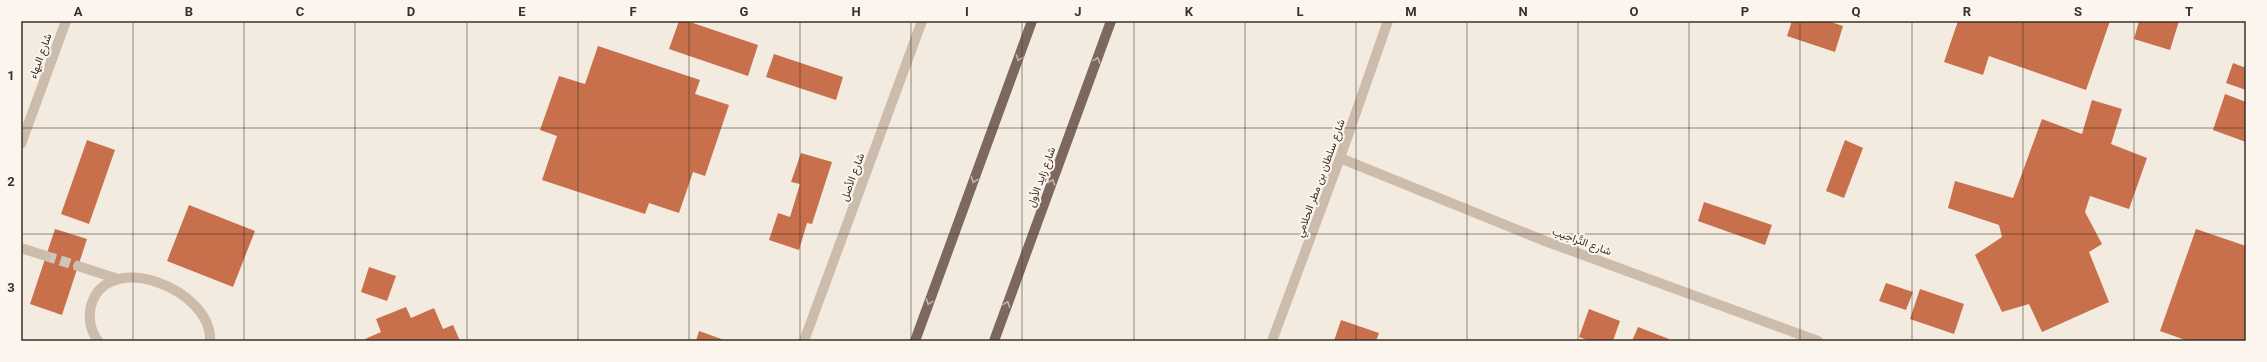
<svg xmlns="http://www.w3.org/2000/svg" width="2267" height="362" font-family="Roboto,Vazirmatn,sans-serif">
  <rect width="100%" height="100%" fill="#f3ebe0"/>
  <!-- building -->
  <path fill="#c7704b" d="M679,21H687L758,45L748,76L669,49Z
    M1792,21H1828L1843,26L1835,52L1787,36Z
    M1958,21H2110L2086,90L1989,56L1983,75L1944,62Z
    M2139,21H2179L2170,50L2134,39Z
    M598,46L700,80L695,94L729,105L705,176L693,172L679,213L649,203L645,214L542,180L557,136L540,130L559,76L585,84Z
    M774,54L843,77L836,100L766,77Z
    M2233,63L2246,68V90L2226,83Z
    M2225,94L2246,102V142L2213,130Z
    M2092,100L2122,109L2111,144L2147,158L2129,209L2090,196L2085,212L2102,244L2089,252L2109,302L2042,332L2029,304L2002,312L1975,255L2002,237L1999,225L1948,208L1955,181L2013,198L2042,119L2082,134Z
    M87,140L115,150L89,224L61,214Z
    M1845,140L1863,148L1844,198L1826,191Z
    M801,153L832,162L812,224L807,223L799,250L769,240L778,213L790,217L800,184L791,182Z
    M1704,202L1772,225L1765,245L1698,221Z
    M189,205L255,231L233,287L167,261Z
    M55,229L87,239L62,315L30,304Z
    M2196,229L2246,246V341H2188L2160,331Z
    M369,267L396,276L387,301L361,292Z
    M1886,283L1913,292L1906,310L1879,301Z
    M1920,289L1964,304L1954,334L1910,319Z
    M406,307L411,318L434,308L443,329L453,325L460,341H366L365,339L381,332L376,319Z
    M1589,309L1620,321L1613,341H1590L1579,337Z
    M1341,320L1379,333L1376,341H1334Z
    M1638,327L1669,339L1668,341H1632Z
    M699,331L727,341H696Z"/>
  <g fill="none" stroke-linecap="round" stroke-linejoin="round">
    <!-- minor-tunnel -->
    <path stroke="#cec6bc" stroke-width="10" stroke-dasharray="10 5" stroke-linecap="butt" d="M46,256L78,266"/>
    <!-- minor -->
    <path stroke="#ccbcab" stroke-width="10" d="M21,144L66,21
      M1340,158L1545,241L1818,341
      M21,248L46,256
      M78,266L118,279
      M98,341C90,330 88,319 91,306C106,248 213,289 210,341
      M804,341L922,21
      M1272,341L1340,158L1388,21"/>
    <!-- major -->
    <path stroke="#7c685c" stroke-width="10" d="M915,341L1032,21
      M994,341L1111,21"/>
  </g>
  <!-- one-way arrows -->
  <defs><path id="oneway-chevron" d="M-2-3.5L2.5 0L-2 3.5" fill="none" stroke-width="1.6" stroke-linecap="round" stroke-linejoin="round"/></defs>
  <g stroke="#c2b6ac">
    <use href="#oneway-chevron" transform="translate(1019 58) rotate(110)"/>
    <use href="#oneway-chevron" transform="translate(1097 60) rotate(-70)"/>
    <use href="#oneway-chevron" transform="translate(974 180) rotate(110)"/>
    <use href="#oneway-chevron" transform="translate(1052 182) rotate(-70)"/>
    <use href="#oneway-chevron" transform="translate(929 302) rotate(110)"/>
    <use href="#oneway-chevron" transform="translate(1007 304) rotate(-70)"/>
  </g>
  <!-- grid -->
  <path fill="none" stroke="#3a302a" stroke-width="1" stroke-opacity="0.55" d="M133,21V341M244,21V341M355,21V341M467,21V341M578,21V341M689,21V341M800,21V341M911,21V341M1022,21V341M1134,21V341M1245,21V341M1356,21V341M1467,21V341M1578,21V341M1689,21V341M1800,21V341M1912,21V341M2023,21V341M2134,21V341M21,128H2246M21,234H2246"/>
  <g text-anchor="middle" stroke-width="4" stroke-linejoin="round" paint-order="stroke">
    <!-- street labels -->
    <g font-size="11" fill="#3a302a" stroke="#fbf5ed">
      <text transform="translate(40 56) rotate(-70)" y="4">شارع البهاء</text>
      <text transform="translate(852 177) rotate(-70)" y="4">شارع الأصل</text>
      <text transform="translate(1041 177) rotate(-70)" y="4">شارع زايد الأول</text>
      <text transform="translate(1320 178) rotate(-70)" y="4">شارع سلطان بن مطر الحلامي</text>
      <text transform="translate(1582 241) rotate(20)" y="4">شارع التَّراحِيب</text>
    </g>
  </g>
  <!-- border -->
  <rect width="2267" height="362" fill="none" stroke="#fbf5ed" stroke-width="44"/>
  <rect x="22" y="22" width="2223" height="318" fill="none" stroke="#3a302a" stroke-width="1.5"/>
  <g font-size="13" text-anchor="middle" font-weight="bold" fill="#3a302a">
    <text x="78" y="16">A</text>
    <text x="189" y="16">B</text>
    <text x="300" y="16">C</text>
    <text x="411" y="16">D</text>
    <text x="522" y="16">E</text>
    <text x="633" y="16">F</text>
    <text x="744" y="16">G</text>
    <text x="856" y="16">H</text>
    <text x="967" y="16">I</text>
    <text x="1078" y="16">J</text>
    <text x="1189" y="16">K</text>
    <text x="1300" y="16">L</text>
    <text x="1411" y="16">M</text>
    <text x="1523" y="16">N</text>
    <text x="1634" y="16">O</text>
    <text x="1745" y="16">P</text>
    <text x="1856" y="16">Q</text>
    <text x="1967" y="16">R</text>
    <text x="2078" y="16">S</text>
    <text x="2189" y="16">T</text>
    <text x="11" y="80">1</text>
    <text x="11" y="186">2</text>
    <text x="11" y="292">3</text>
  </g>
</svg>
